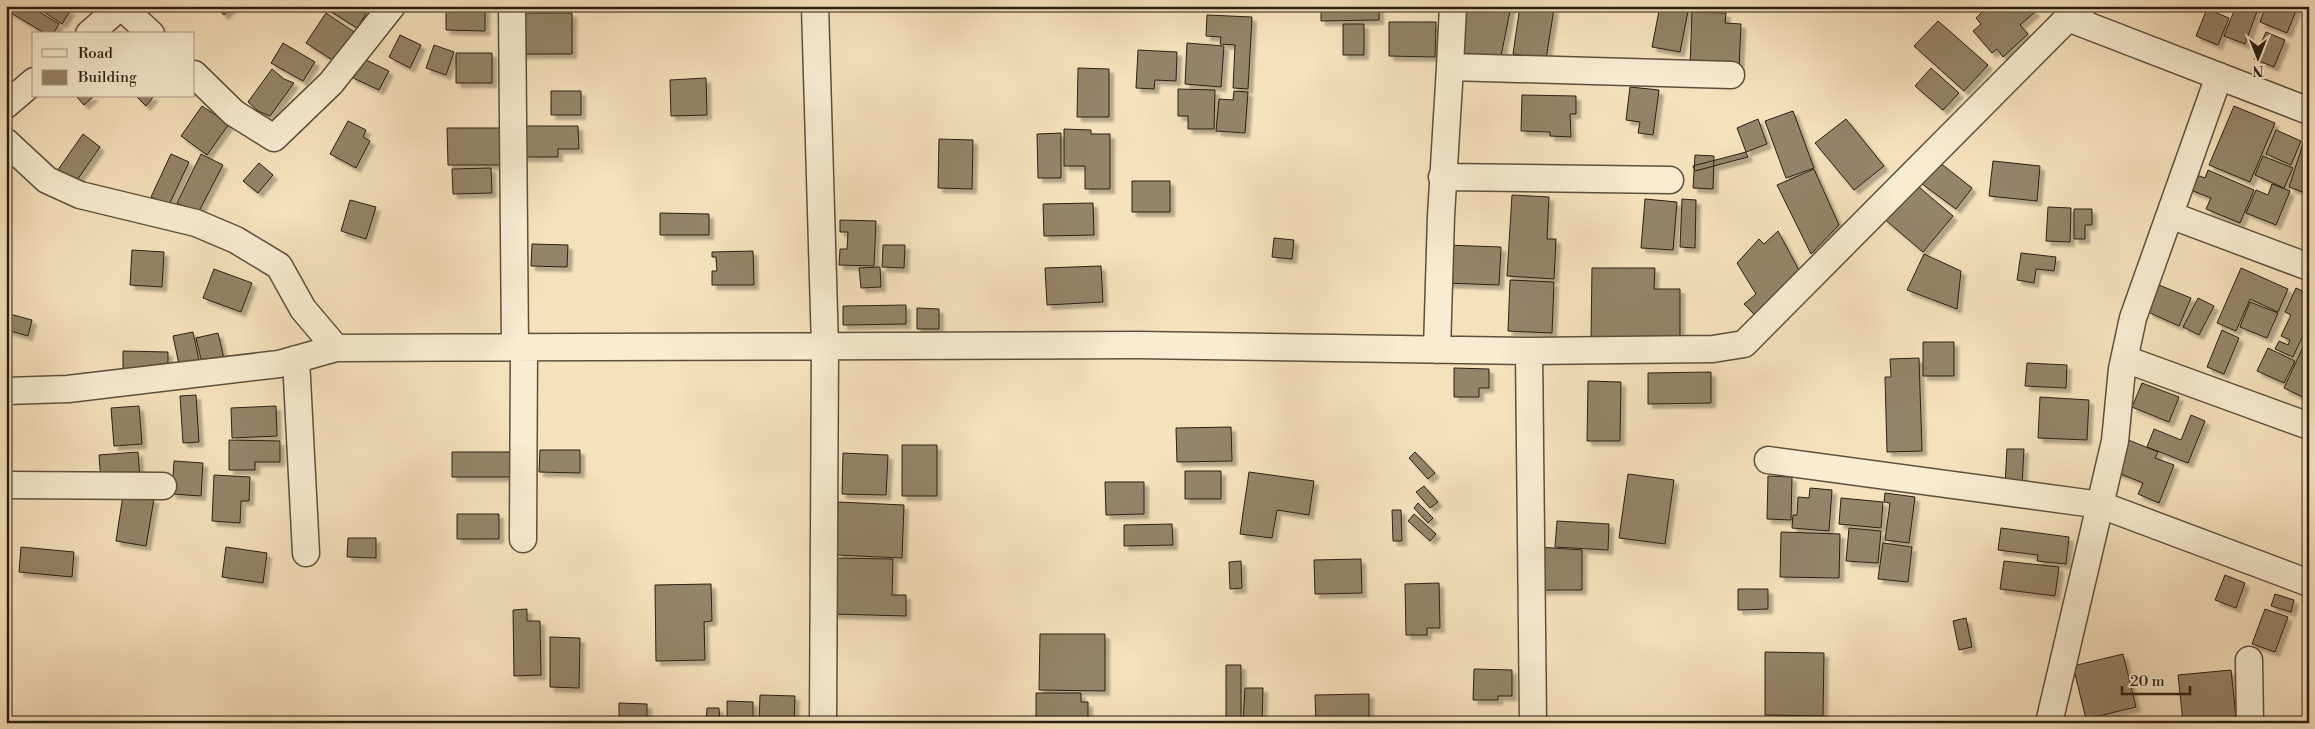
<svg xmlns="http://www.w3.org/2000/svg" width="2315" height="729" font-family="'Libre Bodoni',serif">
  <defs>
    <filter id="shadow"><feDropShadow dx="4.5" dy="4.5" stdDeviation="1" flood-color="#0004"/></filter>
  </defs>
  <rect width="100%" height="100%" fill="#f5e1bc"/>
  <filter id="stains"><feTurbulence type="fractalNoise" baseFrequency=".004" numOctaves="4"/><feColorMatrix values="0 0 0 0 .2 0 0 0 0 .09 0 0 0 0 .02 0 0 0 .5 -.17"/></filter>
  <radialGradient id="worn" r=".72"><stop offset=".6" stop-color="#630" stop-opacity="0"/><stop offset="1" stop-color="#630" stop-opacity=".3"/></radialGradient>
  <!-- building -->
  <path fill="#94846b" stroke="#2a1f13" filter="url(#shadow)" d="M6,6H30L59,24L53,34H46L6,10Z
    M35,6H63L70,11L62,24Z
    M216,6H233L224,15Z
    M326,6H367L364,12L366,14L357,28L325,8Z
    M1321,6H1379V20L1321,21Z
    M1462,6H1511L1500,61L1453,52Z
    M1520,6L1554,9L1546,59L1513,54Z
    M1660,6H1689L1680,52L1652,47Z
    M1988,6H2029L2035,12L2020,25L2028,34L2003,57L1997,49L1992,53L1973,31L1981,24L1976,18Z
    M2236,6H2259L2245,44L2224,36Z
    M2266,6H2298L2287,33L2260,22Z
    M446,7L485,8V31L446,30Z
    M2207,9L2229,18L2218,45L2196,36Z
    M1692,12L1726,13L1725,23L1741,24L1739,69L1690,66Z
    M326,13L356,33L337,63L306,43Z
    M518,13H572V54H518Z
    M1207,15L1252,17L1248,89L1233,88L1235,45L1220,44L1221,37L1206,36Z
    M1938,21L1988,65L1964,91L1914,46Z
    M1389,22H1436L1435,57L1389,56Z
    M1343,24H1364V55H1343Z
    M2266,32L2285,40L2274,67L2254,59Z
    M400,35L421,45L410,68L389,57Z
    M283,43L315,62L303,81L271,63Z
    M1187,43L1224,46L1221,87L1185,84Z
    M434,45L454,52L446,75L426,68Z
    M1138,50L1177,52L1176,81L1155,80L1154,89L1136,88Z
    M456,53H492V83H456Z
    M360,57L389,71L379,90L351,77Z
    M1078,68L1109,69V117H1077Z
    M1931,68L1959,93L1943,110L1915,86Z
    M272,69L284,79L294,83L270,116L258,111L248,102Z
    M706,78L707,115L671,116L670,80Z
    M1630,87L1659,90L1653,135L1638,133L1640,122L1626,120Z
    M1178,89L1215,90L1214,129H1188V116H1178Z
    M551,91H581V115H551Z
    M1234,91L1248,92L1245,133L1216,131L1219,99L1233,100Z
    M1522,95L1576,96V114H1570L1571,137L1550,136V132L1521,131Z
    M76,96H94L84,105Z
    M136,96H154L146,106Z
    M202,106L229,124L207,155L181,136Z
    M2234,106L2275,123L2250,182L2209,165Z
    M1793,111L1814,168L1786,178L1765,121Z
    M1758,119L1767,144L1746,152L1737,128Z
    M1846,119L1884,166L1854,190L1815,143Z
    M348,121L366,130L363,137L370,141L356,168L330,154Z
    M523,126H578L579,149H558V157H523Z
    M447,128H500V165H448Z
    M1064,129L1091,130V134H1110V189H1085V166H1064Z
    M2276,130L2301,141L2291,165L2266,154Z
    M1061,133V178H1038L1037,134Z
    M83,134L100,147L73,186L55,174Z
    M939,139L973,140L972,189L938,188Z
    M2303,144L2309,146L2308,194L2289,187Z
    M1746,152L1748,157L1695,171L1693,166Z
    M171,154L189,162L169,205L151,197Z
    M201,154L223,165L198,213L177,203Z
    M1695,155L1714,156L1713,189L1693,188Z
    M2263,156L2293,168L2284,188L2255,175Z
    M1993,161L2040,166L2037,201L1989,196Z
    M1939,162L1972,188L1956,209L1922,184Z
    M259,163L273,175L258,193L243,181Z
    M491,168L492,193L453,194L452,169Z
    M1814,169L1839,225L1811,254L1777,185Z
    M2208,170L2254,190L2240,223L2206,209L2211,198L2188,189L2194,174L2205,178Z
    M1132,181H1170V212H1132Z
    M1913,182L1953,216L1923,252L1883,218Z
    M2272,184L2290,191L2276,225L2246,213L2256,190L2268,195Z
    M1512,195L1549,197L1547,239H1556L1554,279L1507,276Z
    M1645,199L1677,202L1673,250L1641,248Z
    M1682,199L1696,200L1695,248L1680,247Z
    M350,200L376,207L366,239L341,231Z
    M1093,203L1094,235L1044,236L1043,204Z
    M2048,207L2071,208L2070,242L2046,241Z
    M2074,209H2092V225H2085V239H2074Z
    M660,213L709,214V235H660Z
    M840,220L876,221L874,266L839,265L840,249H847L848,232H840Z
    M1778,231L1801,274L1755,315L1744,304L1756,294L1737,263L1759,239L1764,244Z
    M1274,238L1294,240L1292,259L1272,257Z
    M532,244L568,245L567,267L531,266Z
    M883,245H905L904,268L882,267Z
    M1445,245L1501,247L1499,285L1444,283Z
    M132,250L164,252L162,287L130,285Z
    M753,251L754,285H712V271H717L716,257H712V252Z
    M2021,253L2056,257L2054,271L2036,269L2034,283L2017,280Z
    M1924,254L1961,271L1957,309L1907,290Z
    M1101,266L1103,302L1047,305L1045,268Z
    M880,267L881,287L861,288L859,268Z
    M1592,268H1655L1654,289H1680V339H1591Z
    M2241,268L2288,289L2278,312L2250,299L2236,331L2217,323Z
    M214,269L252,283L241,312L203,298Z
    M1510,280L1554,282L1552,333L1508,331Z
    M2159,285L2191,298L2179,326L2148,312Z
    M2296,288L2309,294V322L2293,357L2275,349L2279,341L2288,345L2290,340L2281,336L2291,315L2285,312Z
    M2198,298L2214,306L2199,335L2183,327Z
    M2250,302L2278,313L2267,338L2240,327Z
    M906,305V324L843,325V306Z
    M917,308L939,309V329H917Z
    M6,313L32,320L28,336L7,330L6,333Z
    M2222,330L2239,338L2224,374L2207,367Z
    M193,332L201,370L181,374L173,336Z
    M218,333L226,367L204,372L196,338Z
    M1923,342H1954V376H1923Z
    M2303,347L2309,349V400L2284,388Z
    M2268,348L2295,361L2284,383L2257,371Z
    M123,351L168,352V376L123,374Z
    M1919,358L1922,451L1887,452L1885,377H1891L1890,359Z
    M2027,363L2067,365L2066,388L2025,386Z
    M1454,368L1489,369V388H1479V397H1454Z
    M1711,372V403L1648,404V373Z
    M1588,381L1621,382L1620,441H1587Z
    M2142,383L2179,397L2169,422L2132,407Z
    M196,395L199,442L183,443L180,396Z
    M2040,397L2089,400L2087,440L2038,438Z
    M139,406L142,444L114,446L111,408Z
    M276,406L277,436L232,438L231,408Z
    M2191,415L2205,421L2188,463L2147,447L2154,429L2181,440Z
    M1231,427L1232,461L1177,462L1176,428Z
    M2126,439L2158,452L2155,458L2174,465L2159,503L2138,494L2143,483L2113,471Z
    M229,440L280,441V462H255V470H229Z
    M902,445H937V496H902Z
    M2007,449H2024L2022,485L2005,484Z
    M540,450H580V473L539,472Z
    M138,452L140,480L101,483L99,455Z
    M452,452H510V477H452Z
    M1415,452L1435,473L1428,479L1409,458Z
    M843,453L888,455L886,495L842,494Z
    M174,461L203,463L201,496L172,494Z
    M1185,471H1221V499H1185Z
    M1249,472L1314,481L1309,515L1277,510L1272,538L1240,534Z
    M1628,474L1674,480L1665,544L1619,538Z
    M214,475L250,477L249,501H241L240,523L212,521Z
    M1768,476L1792,477L1791,520L1767,519Z
    M1105,482H1144V514L1106,515Z
    M1424,486L1438,502L1430,508L1416,492Z
    M1810,488L1832,490L1829,531L1792,528L1793,515H1797L1798,497L1809,498Z
    M1885,493L1915,497L1909,543L1885,540L1890,503L1884,502Z
    M123,495L154,499L146,546L116,541Z
    M1841,498L1883,502L1881,528L1839,524Z
    M838,502L904,505L902,558L837,555Z
    M1418,503L1433,518L1428,523L1414,508Z
    M1392,510H1401L1402,541H1393Z
    M457,514H499V539H457Z
    M1414,514L1436,534L1430,541L1408,521Z
    M1557,521L1609,524L1608,550L1555,547Z
    M1172,524L1173,545L1124,546V525Z
    M1849,528L1881,531L1878,563L1846,561Z
    M2001,528L2069,537L2066,564L2037,561L2038,555L1998,550Z
    M1781,532L1840,534L1839,578L1780,577Z
    M348,538H376V558L347,557Z
    M1883,543L1912,547L1908,582L1878,579Z
    M21,547L74,552L72,577L19,572Z
    M226,547L267,553L263,583L222,577Z
    M1538,547L1582,550V590H1535Z
    M834,558L893,559L892,595H906V616L833,614Z
    M1361,559L1362,593L1315,594L1314,560Z
    M1241,561L1242,588L1230,589L1229,562Z
    M2004,561L2059,567L2055,596L2000,589Z
    M2225,575L2245,583L2236,608L2215,600Z
    M1439,583L1440,628H1427V635H1406L1405,584Z
    M711,584L712,621L704,622L705,660L656,661L655,585Z
    M1738,589H1768V609L1738,610Z
    M2275,594L2294,600L2291,612L2271,606Z
    M527,609V621H540L541,675L514,676L513,610Z
    M2265,609L2288,617L2275,652L2252,644Z
    M1966,618L1972,647L1959,650L1953,621Z
    M1040,634H1105V691L1039,690Z
    M550,637L580,638L579,688L550,687Z
    M1765,652L1824,653L1823,716L1765,715Z
    M2123,654L2136,707L2086,719L2073,666Z
    M1226,665H1241V723H1226Z
    M1474,669L1512,670V696H1498V700H1473Z
    M2231,670L2236,717L2183,722L2178,675Z
    M1245,688H1263L1262,723H1243Z
    M1036,693H1081V702H1088V723H1036Z
    M1369,694V723H1316L1315,695Z
    M760,695L795,696L794,723H759Z
    M727,701L753,702V723H727Z
    M619,703L647,704V723H619Z
    M707,708H719L720,723H706Z"/>
  <g fill="none" stroke-linecap="round" stroke-linejoin="round">
    <defs>
      <path id="minor" d="M121,6L151,34
        M512,6L515,348
        M815,6L825,347L823,723
        M2068,18L2309,111
        M89,34L121,6
        M1450,67L1453,6
        M194,74L234,113L274,138L331,83L392,6
        M6,105L34,81
        M6,142L47,180L80,195L196,223L236,240L279,266L303,309L336,348
        M1442,177L1670,180
        M2170,215L2309,267
        M1437,350L1441,216L1450,67L1731,75
        M1529,351L1533,723
        M296,359L306,553
        M2125,359L2309,426
        M6,391L68,389L279,364L336,348L1138,345L1529,351L1713,349L1744,344L2068,18L2083,6
        M1768,460L2101,505L2309,583
        M6,485L163,486
        M523,539L524,348
        M2249,660L2250,723
        M2049,723L2115,441L2122,369L2133,318L2219,76"/>
    </defs>
    <!-- minor casing -->
    <use href="#minor" stroke="#5d503d" stroke-width="29"/>
    <!-- minor -->
    <use href="#minor" stroke="#f8ecd3" stroke-width="26"/>
  </g>
  <!-- margin -->
  <rect width="2315" height="729" fill="none" stroke="#f5e1bc" stroke-width="25"/>
  <rect x="8" y="8" width="2300" height="714" fill="none" stroke="#2a1f13" stroke-width="2.5"/>
  <rect x="12" y="12" width="2290" height="704" fill="none" stroke="#2a1f13"/>
  <!-- legend -->
  <rect x="32" y="32" width="162" height="65" fill="#f8ecd3" stroke="#a69a86"/>
  <rect x="42" y="49" width="25" height="8" fill="#f8ecd3" stroke="#a69a86"/>
  <text x="78" y="58" font-size="15" fill="#2a1f13">Road</text>
  <rect x="42" y="70" width="25" height="15" fill="#94846b" stroke="#a69a86"/>
  <text x="78" y="82" font-size="15" fill="#2a1f13">Building</text>
  <!-- north arrow -->
  <g transform="translate(2258 58) rotate(180)" stroke="#f8ecd3" stroke-width="4" paint-order="stroke">
  <path d="M0-4L9 19L0 12L-9 19Z" fill="#2a1f13"/>
  <text y="-8" font-size="14" font-weight="bold" text-anchor="middle" fill="#2a1f13">N</text>
  </g>
  <!-- scale -->
  <path d="M2122 686v8h68v-8" fill="none" stroke="#2a1f13" stroke-width="2.5"/>
  <text x="2130" y="686" font-size="15" fill="#2a1f13" stroke="#f8ecd3" stroke-width="4" paint-order="stroke">20 m</text>
  <rect width="100%" height="100%" filter="url(#stains)"/>
  <rect width="100%" height="100%" fill="url(#worn)"/>
</svg>
